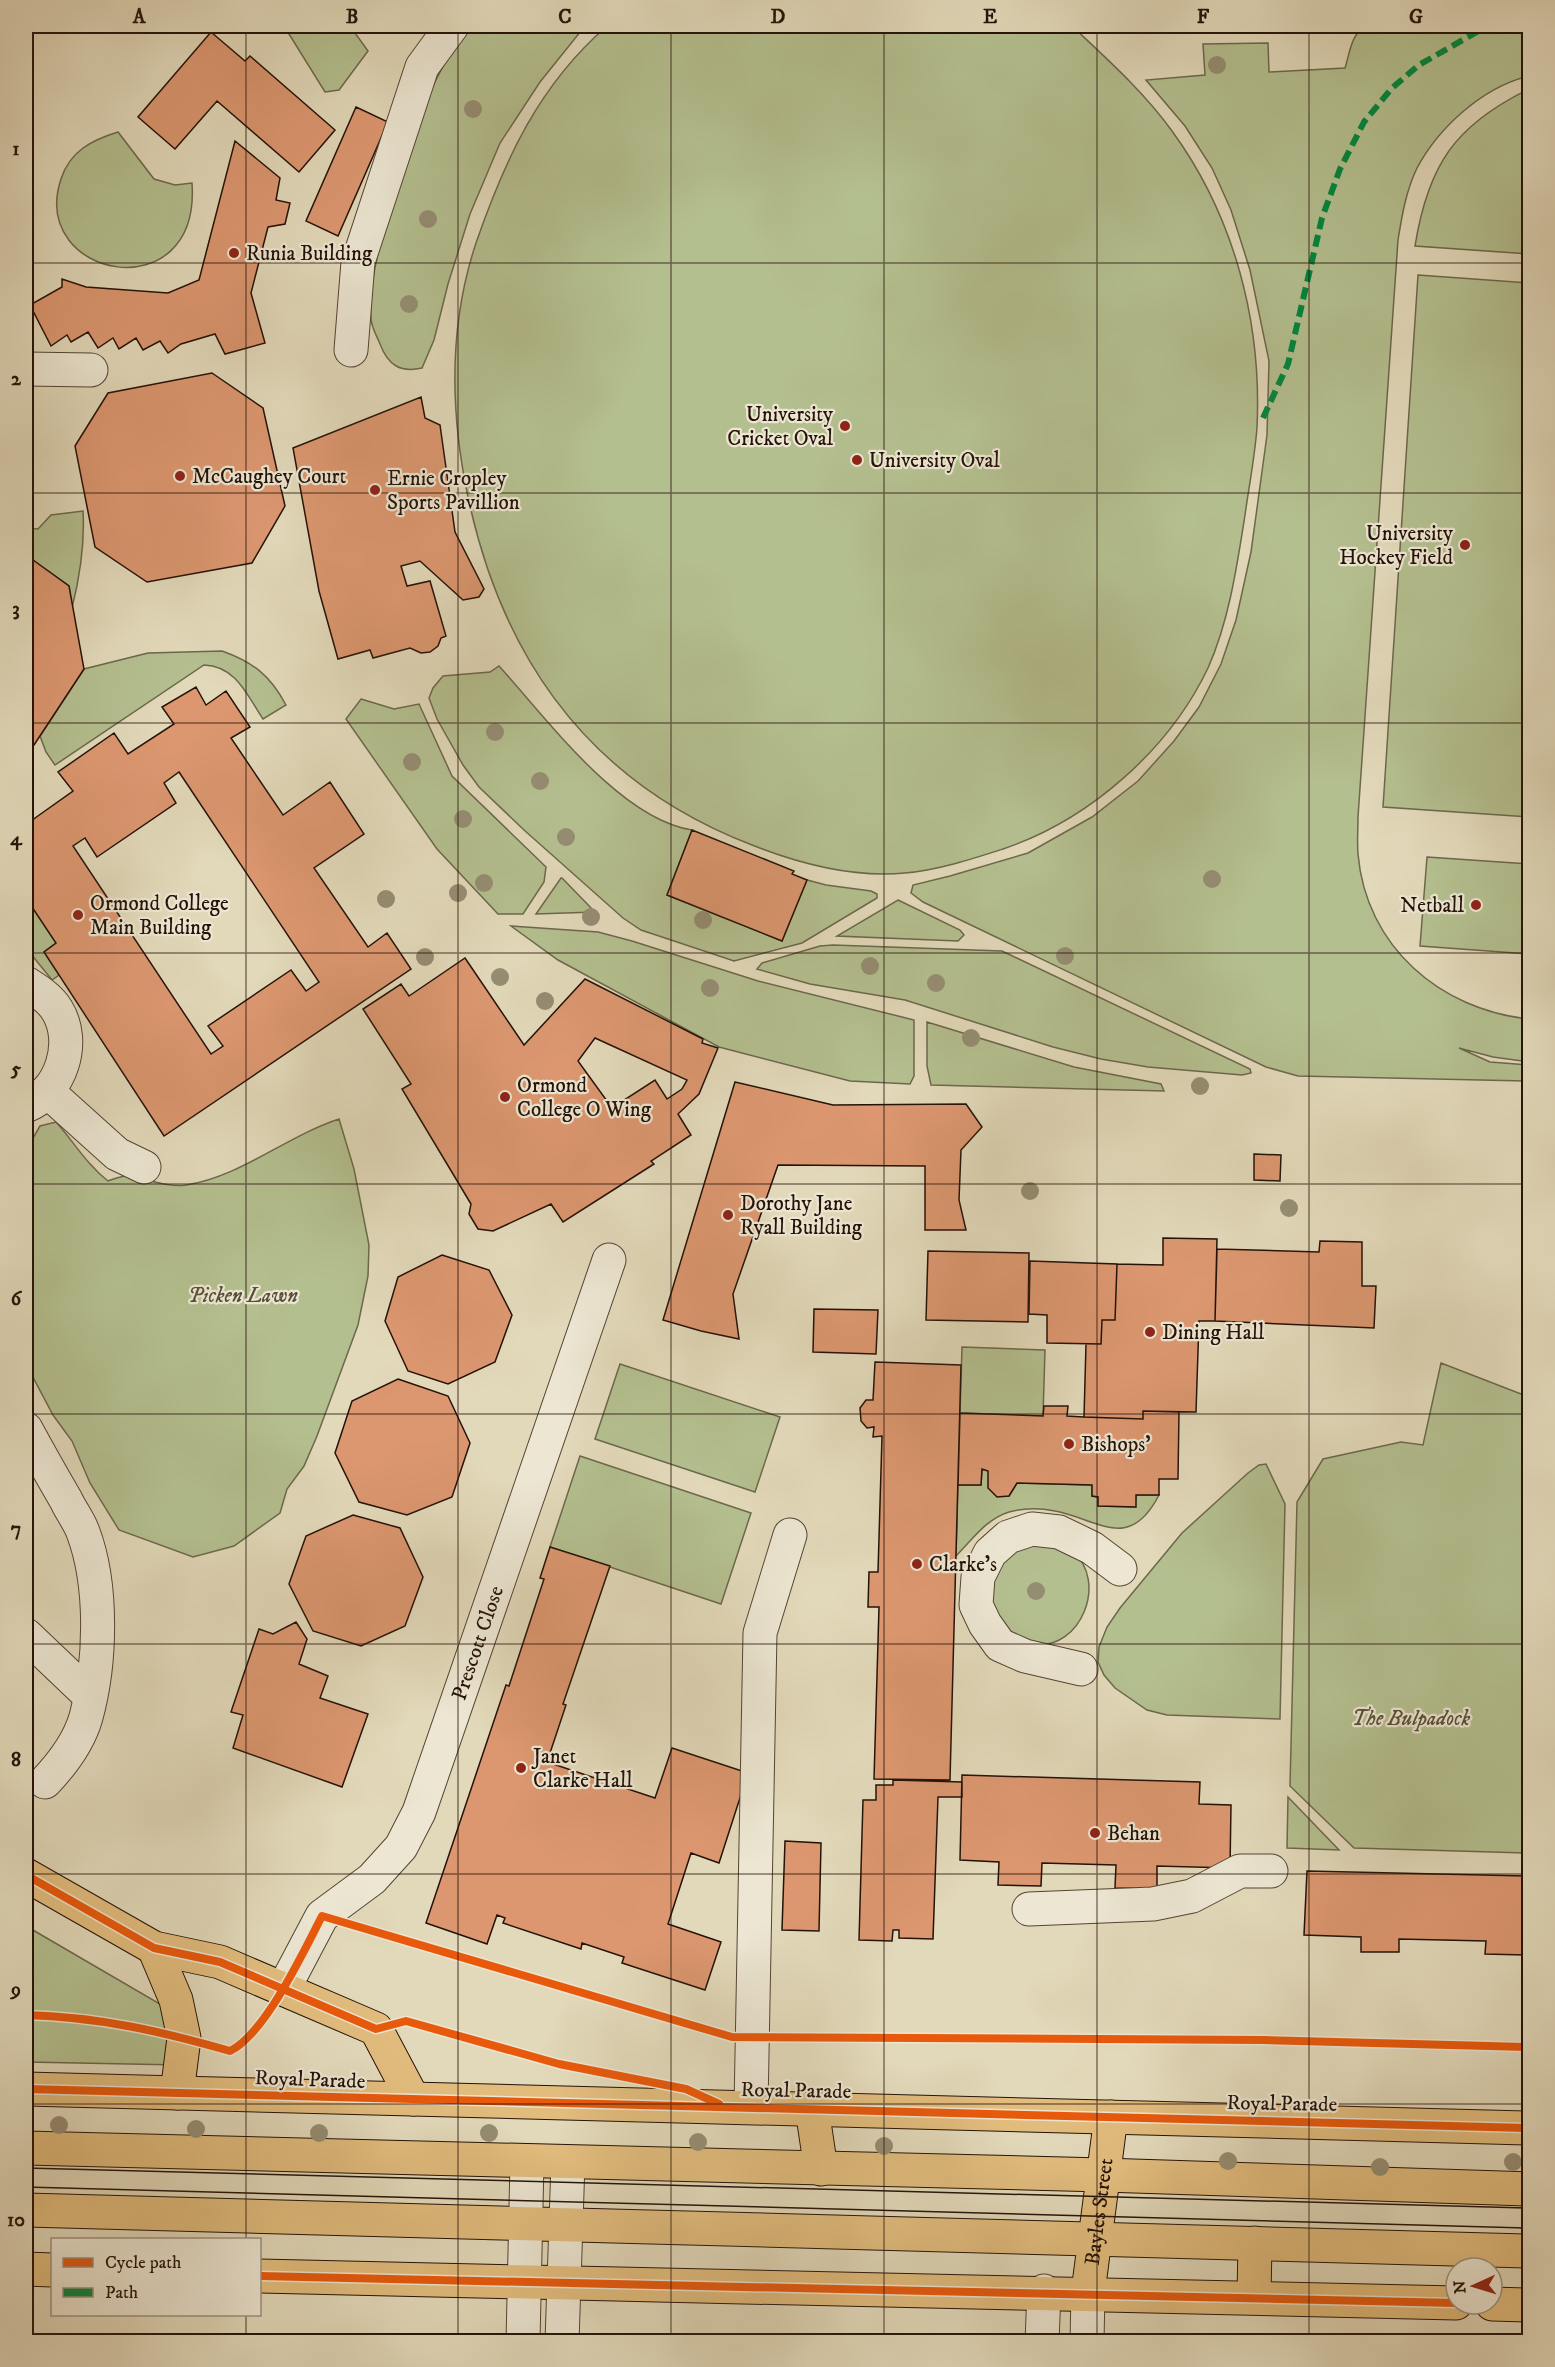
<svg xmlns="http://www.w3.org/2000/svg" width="1555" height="2367" font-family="'IM FELL DW Pica',serif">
  <rect width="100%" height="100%" fill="#e2d9ba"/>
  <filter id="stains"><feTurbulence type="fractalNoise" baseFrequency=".00333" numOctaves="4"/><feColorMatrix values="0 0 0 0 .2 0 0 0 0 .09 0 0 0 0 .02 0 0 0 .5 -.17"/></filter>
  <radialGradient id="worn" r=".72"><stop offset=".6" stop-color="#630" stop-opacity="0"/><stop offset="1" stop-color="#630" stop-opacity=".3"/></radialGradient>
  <!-- green -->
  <path fill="#b4bf8f" stroke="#6c684c" stroke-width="1.5" d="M284,26H350L368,51L339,90L325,92Z
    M469,26H585L540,82L500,143L470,214L448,284L434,340L422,368C400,373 388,365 380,344C377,336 371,327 371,318C369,284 378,252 387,219C404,152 427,82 469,26Z
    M607,26H1072C1107,59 1144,92 1172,131C1234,216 1262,322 1257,427C1255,456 1249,486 1245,515C1237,566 1229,621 1208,668C1169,750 1089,820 1003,849C972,859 938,870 905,873C853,878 800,864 752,845C593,784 503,662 468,497C450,412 448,327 476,243C505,159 539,85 607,26Z
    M1366,26H1529V76C1483,87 1439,127 1417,168C1406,191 1402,215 1398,240L1358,817C1358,830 1357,842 1358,854C1366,947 1441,1010 1529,1019V1062L1493,1057L1459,1048L1490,1062L1529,1065V1081L1298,1076L1266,1067L923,902L911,893L913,885L950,876L1028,853L1092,817L1138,781L1174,741L1199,707L1221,664L1236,620L1251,552L1267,435L1269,361L1250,270L1231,210L1212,168L1185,126L1146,80L1205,75L1203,44L1268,43L1269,72L1345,68C1350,52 1351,34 1366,26Z
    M1529,89V254L1415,246C1428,165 1455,125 1529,89Z
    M118,132L154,179L175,185L192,183C201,312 28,279 61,179C70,151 92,140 118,132Z
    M1418,275L1529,283V817L1383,807Z
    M83,511C85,545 80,576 72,608L69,586L26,555V528L38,529L51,515Z
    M222,651C253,662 270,675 286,705L263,719C247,695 236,666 204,665L55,765L46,752L40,736L84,669L148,653Z
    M499,666C546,718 620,819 692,830L667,895L782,941L807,880L826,885L871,891L877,894V898L802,943L734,961L641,930L623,918L524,830L479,787L463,765L437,719L429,698L433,688L443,676L490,672Z
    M361,699L394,709L419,704L452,776L546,867L544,882L523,914H498L437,849L346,719Z
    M1427,857L1529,864V954L1420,946Z
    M561,878H562L595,912L536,914Z
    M26,898L56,943L44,952L59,975L52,980L26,948Z
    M898,900L960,930L964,935L958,941L837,936Z
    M511,926L598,932L632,941L758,981L914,1020V1076L910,1084L850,1081L719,1047L558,960Z
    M833,945L1002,951L1250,1069L1251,1073L1242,1075L1148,1067L1101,1059L1053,1047L905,1000L810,984L757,969L762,963L820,946Z
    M927,1022L1074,1067L1161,1084L1164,1091L931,1085L927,1066Z
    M339,1119L354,1169L369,1245L368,1276L358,1325L317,1436L304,1466L287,1489L280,1513L234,1546L193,1557L119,1530L90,1483L72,1441L53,1415L26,1364V1150L40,1126L56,1122C74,1142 87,1165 108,1181C114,1179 121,1176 126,1176C145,1177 164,1188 186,1185C240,1177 287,1136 339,1119Z
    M962,1347L1045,1350L1043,1416L960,1413Z
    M1441,1363L1521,1394H1529V1853L1354,1848L1290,1786L1297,1502L1323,1459L1401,1442L1423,1445Z
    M620,1364L780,1417L755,1492L595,1439Z
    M580,1456L751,1513L721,1604L550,1547Z
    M1266,1464L1285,1504L1280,1719L1167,1715L1147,1710L1115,1688L1104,1675L1098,1662L1099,1647L1107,1627L1120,1608L1182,1533L1248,1473L1259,1465Z
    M982,1469L988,1471L1009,1496L1017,1483L1092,1485V1496L1098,1497V1506L1135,1507L1136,1495H1159C1129,1553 1098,1519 1055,1511C1041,1508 1023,1508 1009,1512C986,1519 972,1540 956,1556L958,1485H981Z
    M1033,1541C1044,1544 1064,1545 1073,1552C1108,1581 1081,1651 1034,1644C1025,1643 1013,1636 1004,1633L986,1594L998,1562Z
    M1288,1797L1339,1850L1287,1848Z
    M26,1926L160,2004L167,2013L180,2065L26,2062Z"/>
  <!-- building -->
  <path fill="#dc9770" stroke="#241208" stroke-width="1.5" fill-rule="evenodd" d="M211,32L245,61L250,56L335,130L299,172L217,101L175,149L138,117Z
    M356,107L388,122L338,236L306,221Z
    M235,141L280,178L276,200L290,203L285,224L268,227L251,293L265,343L225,354L215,334L181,344L168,353L160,341L143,350L136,338L119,349L113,338L98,348L88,332L71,342L67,335L51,346L30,305L62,287V279L86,287L168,293L199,280Z
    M212,373L263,408L285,506L252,563L147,582L95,547L75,446L108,393Z
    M421,397L425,418L440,425L455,532L484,589L479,597L463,600L420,561L401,566L407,586L430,581L446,636L441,638L438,646L430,652L421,653L410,648L373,658L370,650L338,659L319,591L293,448Z
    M26,555L69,586L84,669L34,745L26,747Z
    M196,687L206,705L226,691L250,727L231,738L283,815L330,782L364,834L314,868L368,947L387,933L411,969L164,1136L44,952L56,943L26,898V819L28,823L73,791L58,772L114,733L128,754L174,724L162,707ZM179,772L319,982L306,991L291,970L208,1026L223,1046L211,1054L73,846L85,838L97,857L176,803L164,783Z
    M692,830L794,871L792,874L807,880L782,941L667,895Z
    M465,958L524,1045L585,979L703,1039L702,1043L718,1048L699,1094L678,1114L691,1135L651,1161L654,1164L563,1222L551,1204L493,1231L478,1229L469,1214L471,1204L402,1089L411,1084L363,1009L401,984L409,996ZM595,1038L687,1080L682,1089L667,1099L655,1080L612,1108L578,1061Z
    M735,1082L833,1105L966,1104L982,1127L961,1150L959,1200L966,1230H925V1166L778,1165L733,1294L739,1339L701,1331L663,1320Z
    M1254,1154L1281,1155L1280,1181L1254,1180Z
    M1163,1238L1217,1239L1215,1321H1199L1196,1412L1143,1411V1419L1084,1417L1086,1344H1101L1102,1320H1115L1117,1264L1163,1265Z
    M1320,1241L1362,1242V1286H1376L1374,1328L1215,1321L1217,1249L1319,1252Z
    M928,1251L1029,1253L1028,1322L926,1320Z
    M442,1255L489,1270L512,1315L495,1362L448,1384L408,1371L385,1321L398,1277Z
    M1030,1261L1117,1264L1115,1320H1102L1101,1344L1047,1343V1315L1029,1314Z
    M814,1309L878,1310L876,1354L813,1352Z
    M875,1362L961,1365L950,1780L874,1779L879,1607H868L869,1572H878L882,1436L873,1437L874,1427L867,1428L861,1421L860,1408L866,1400H873Z
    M398,1379L448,1396L470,1443L452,1497L407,1515L359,1502L335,1453L352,1401Z
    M1044,1406H1068L1067,1416L1084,1417L1143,1419V1411L1179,1412L1178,1479H1159V1495H1136V1507L1098,1506V1497L1092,1496V1485L1017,1483L1009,1496L997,1497L988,1488V1471L982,1469L981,1485H958L960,1413L1043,1416Z
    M353,1515L400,1528L423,1577L405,1626L361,1646L313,1631L289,1584L306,1536Z
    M550,1547L610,1566L563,1704L566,1705L547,1762L655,1798L672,1748L748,1773L719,1863L691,1853L668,1924L721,1942L705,1990L622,1963L624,1957L582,1943L581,1949L503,1923L505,1918L497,1915L487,1944L426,1923L506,1685L509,1686L544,1579L540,1578Z
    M296,1622L307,1639L299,1664L328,1676L320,1698L368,1714L342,1787L233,1748L243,1715L231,1712L259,1629L273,1634Z
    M962,1775L1200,1782L1199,1804L1231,1805L1230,1868L1157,1866V1889L1115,1888L1116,1865L1042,1863L1041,1886L998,1885L999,1862L960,1860Z
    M893,1780L962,1782V1797H938L933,1939L899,1938V1930H893L892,1941L859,1940L863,1800H876V1785H893Z
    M785,1841L821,1843L819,1931L782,1930Z
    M1307,1871L1530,1876V1940H1525V1955L1485,1954L1486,1941L1399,1939V1952H1361V1937L1304,1935Z"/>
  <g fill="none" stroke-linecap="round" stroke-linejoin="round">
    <defs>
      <g id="minor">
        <path d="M351,350L358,262L422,67L452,26"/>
        <path d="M26,369L91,370"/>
        <path d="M26,983C37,990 50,998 57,1010C77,1042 61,1092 26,1106"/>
        <path d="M47,1091L117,1154L144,1167"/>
        <path d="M26,1429C39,1453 52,1476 66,1500C71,1511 79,1521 83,1532C103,1585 101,1663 86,1717C79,1742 63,1763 45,1782"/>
        <path d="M26,1635L90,1696"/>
        <path d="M1081,1669L1025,1656L1000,1645L985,1624L976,1605L978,1577L990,1553L1008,1537L1032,1529L1059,1532L1092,1548L1120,1569"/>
        <path d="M1029,1909L1153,1904L1192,1896L1240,1871H1271"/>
        <path id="s1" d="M284,1988L322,1916L372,1879L401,1847L419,1812L609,1260"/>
        <path d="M751,2107L760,1633L790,1535"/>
        <path d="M523,2342L527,2162"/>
        <path d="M562,2342L568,2162"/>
        <path d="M1042,2342L1044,2291"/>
        <path d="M1087,2342L1088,2292"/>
      </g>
      <g id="major">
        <path d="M26,1875L154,1948L220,1962L376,2029L413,2099"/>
        <path d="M154,1948L176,2000L184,2038L177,2093"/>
        <path d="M26,2089L1530,2128"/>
        <path d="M812,2109L821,2169"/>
        <path d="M26,2148L1103,2175L1530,2189"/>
        <path d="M26,2210L1530,2251"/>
        <path d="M26,2269L52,2270"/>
        <path d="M260,2276C658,2287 1057,2291 1456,2303"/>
        <path id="s2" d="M1088,2292L1111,2117"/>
        <path d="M1254,2297L1255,2243"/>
        <path d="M1492,2304L1530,2305"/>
      </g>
    </defs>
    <!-- minor casing -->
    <use href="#minor" stroke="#544434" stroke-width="35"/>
    <!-- major casing -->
    <use href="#major" stroke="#241208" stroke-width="35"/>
    <!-- minor -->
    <use href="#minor" stroke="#ece6d2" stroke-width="33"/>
    <!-- major -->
    <use href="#major" stroke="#e1bc7d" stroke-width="33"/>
    <!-- tram -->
    <path stroke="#241208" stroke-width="1.5" d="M26,2168L1530,2208
      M26,2187L1530,2228"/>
    <!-- quiet -->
    <path stroke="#00873e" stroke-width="6" stroke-dasharray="12 6" stroke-linecap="butt" d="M1263,418L1288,364L1322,218L1340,169L1364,122L1392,88L1419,65L1487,26"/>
    <defs>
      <path id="cycleway" d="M26,1875L154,1948L220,1962L376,2029L406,2021L559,2064L686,2089L719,2104
        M26,2015C99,2017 160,2031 230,2051C265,2034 304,1951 322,1916L732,2037L1264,2040L1530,2047
        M26,2089L1530,2128
        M260,2276C658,2287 1057,2291 1456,2303"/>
    </defs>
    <!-- cycleway casing -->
    <use href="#cycleway" stroke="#ece6d2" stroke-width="11"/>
    <!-- cycleway -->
    <use href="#cycleway" stroke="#e8590c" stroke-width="8"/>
  </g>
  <!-- trees -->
  <g fill="#958d72">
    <circle cx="1217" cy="65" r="9"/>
    <circle cx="473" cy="109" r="9"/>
    <circle cx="428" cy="219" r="9"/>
    <circle cx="409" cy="304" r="9"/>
    <circle cx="495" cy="732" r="9"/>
    <circle cx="412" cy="762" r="9"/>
    <circle cx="540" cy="781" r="9"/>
    <circle cx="463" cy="819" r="9"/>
    <circle cx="566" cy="837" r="9"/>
    <circle cx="1212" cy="879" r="9"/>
    <circle cx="484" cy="883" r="9"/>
    <circle cx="458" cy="893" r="9"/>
    <circle cx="386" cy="899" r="9"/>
    <circle cx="591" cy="917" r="9"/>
    <circle cx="703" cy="920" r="9"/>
    <circle cx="1065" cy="956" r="9"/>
    <circle cx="425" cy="957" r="9"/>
    <circle cx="870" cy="966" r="9"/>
    <circle cx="500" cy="977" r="9"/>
    <circle cx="936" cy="983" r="9"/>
    <circle cx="710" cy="988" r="9"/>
    <circle cx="545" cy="1001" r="9"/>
    <circle cx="971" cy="1038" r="9"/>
    <circle cx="1200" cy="1086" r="9"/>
    <circle cx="1030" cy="1191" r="9"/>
    <circle cx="1289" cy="1208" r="9"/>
    <circle cx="1036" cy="1591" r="9"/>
    <circle cx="59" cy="2125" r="9"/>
    <circle cx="196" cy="2129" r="9"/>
    <circle cx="319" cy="2133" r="9"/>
    <circle cx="489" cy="2133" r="9"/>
    <circle cx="698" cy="2142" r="9"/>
    <circle cx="884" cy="2146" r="9"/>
    <circle cx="1228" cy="2161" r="9"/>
    <circle cx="1513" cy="2162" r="9"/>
    <circle cx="1380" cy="2167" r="9"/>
  </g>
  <!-- grid -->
  <path fill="none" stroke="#241208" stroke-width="1.5" stroke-opacity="0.55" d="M246,26V2240M458,26V2342M671,26V2342M884,26V2342M1097,26V2342M1309,26V2342M26,263H1530M26,493H1530M26,723H1530M26,953H1530M26,1184H1530M26,1414H1530M26,1644H1530M26,1874H1530M26,2104H1530M246,2314V2342"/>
  <!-- markers -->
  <g fill="#8f2418" stroke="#ece6d2" stroke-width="2">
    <circle cx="234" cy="253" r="6"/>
    <circle cx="845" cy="426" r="6"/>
    <circle cx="857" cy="460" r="6"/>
    <circle cx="180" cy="476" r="6"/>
    <circle cx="375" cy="490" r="6"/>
    <circle cx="1465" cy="545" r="6"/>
    <circle cx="1476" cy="905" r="6"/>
    <circle cx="78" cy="915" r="6"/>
    <circle cx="505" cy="1097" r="6"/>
    <circle cx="728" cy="1215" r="6"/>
    <circle cx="1150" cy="1332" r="6"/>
    <circle cx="1069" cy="1444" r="6"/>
    <circle cx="917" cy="1564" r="6"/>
    <circle cx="521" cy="1768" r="6"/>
    <circle cx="1095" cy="1833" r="6"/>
  </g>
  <g text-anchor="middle" stroke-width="4.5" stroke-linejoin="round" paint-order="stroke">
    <!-- poi labels -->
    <g font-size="21" fill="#241208" stroke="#ece6d2" text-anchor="start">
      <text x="246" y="260">Runia Building</text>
      <text x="833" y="421" text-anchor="end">University<tspan x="833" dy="24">Cricket Oval</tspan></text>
      <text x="869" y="467">University Oval</text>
      <text x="192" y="483">McCaughey Court</text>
      <text x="387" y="485">Ernie Cropley<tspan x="387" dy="24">Sports Pavillion</tspan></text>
      <text x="1453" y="540" text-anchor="end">University<tspan x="1453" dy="24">Hockey Field</tspan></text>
      <text x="90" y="910">Ormond College<tspan x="90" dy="24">Main Building</tspan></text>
      <text x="1464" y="912" text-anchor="end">Netball</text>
      <text x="517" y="1092">Ormond<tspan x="517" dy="24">College O Wing</tspan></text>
      <text x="740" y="1210">Dorothy Jane<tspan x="740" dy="24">Ryall Building</tspan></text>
      <text x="1162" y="1339">Dining Hall</text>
      <text x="1081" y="1451">Bishops'</text>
      <text x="929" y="1571">Clarke's</text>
      <text x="533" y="1763">Janet<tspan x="533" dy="24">Clarke Hall</tspan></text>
      <text x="1107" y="1840">Behan</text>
    </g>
    <!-- park labels -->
    <g font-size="21" font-style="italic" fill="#564f37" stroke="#ece6d2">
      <text x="243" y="1302">Picken Lawn</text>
      <text x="1411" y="1725">The Bulpadock</text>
    </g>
    <!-- street labels -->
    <g font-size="21" fill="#241208" stroke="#ece6d2">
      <text dy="7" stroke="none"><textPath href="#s1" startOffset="405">Prescott Close</textPath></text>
      <text transform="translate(310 2079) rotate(2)" y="7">Royal Parade</text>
      <text transform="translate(796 2090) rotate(1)" y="7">Royal Parade</text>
      <text transform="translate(1282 2103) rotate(1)" y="7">Royal Parade</text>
      <text dy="7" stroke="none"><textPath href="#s2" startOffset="81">Bayles Street</textPath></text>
    </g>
  </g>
  <!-- margin -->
  <rect width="1555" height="2367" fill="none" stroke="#e2d9ba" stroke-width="66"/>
  <!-- legend -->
  <rect x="51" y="2238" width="210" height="78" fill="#ece6d2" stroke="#9c9181" stroke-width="1.5"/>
  <rect x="63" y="2258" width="30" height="9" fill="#e8590c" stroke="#9c9181" stroke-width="1.5"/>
  <text x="105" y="2268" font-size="18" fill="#241208">Cycle path</text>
  <rect x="63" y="2288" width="30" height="9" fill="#00873e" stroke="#9c9181" stroke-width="1.5"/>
  <text x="105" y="2298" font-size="18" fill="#241208">Path</text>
  <!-- north arrow -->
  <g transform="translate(1474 2286) rotate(266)"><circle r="28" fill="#ece6d2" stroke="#9c9181" stroke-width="1.5"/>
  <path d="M0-4.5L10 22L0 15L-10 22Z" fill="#8f2418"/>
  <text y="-9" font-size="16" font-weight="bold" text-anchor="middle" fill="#241208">N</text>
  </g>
  <rect x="33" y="33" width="1489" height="2301" fill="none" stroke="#241208" stroke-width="2"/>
  <g font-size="20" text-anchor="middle" font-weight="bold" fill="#241208">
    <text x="139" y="23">A</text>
    <text x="352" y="23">B</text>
    <text x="565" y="23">C</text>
    <text x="778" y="23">D</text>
    <text x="990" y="23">E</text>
    <text x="1203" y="23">F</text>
    <text x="1416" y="23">G</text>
    <text x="16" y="155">1</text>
    <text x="16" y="385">2</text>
    <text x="16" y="615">3</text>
    <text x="16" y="845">4</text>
    <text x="16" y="1075">5</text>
    <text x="16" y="1305">6</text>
    <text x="16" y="1535">7</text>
    <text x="16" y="1766">8</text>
    <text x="16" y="1996">9</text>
    <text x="16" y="2226">10</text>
  </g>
  <rect width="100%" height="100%" filter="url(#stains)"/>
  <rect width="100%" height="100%" fill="url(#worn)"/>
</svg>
